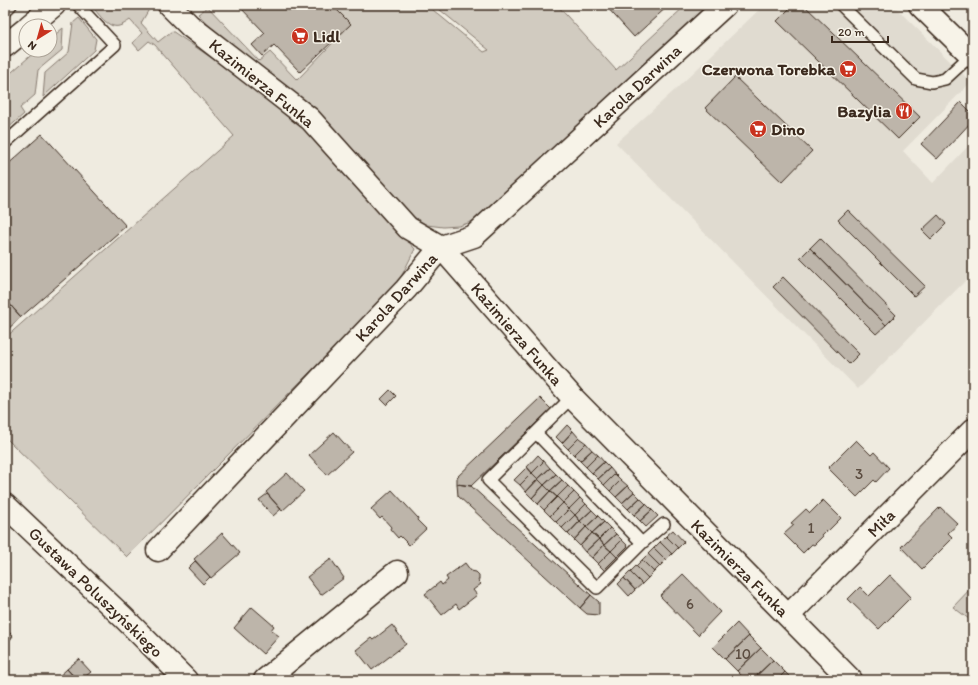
<svg xmlns="http://www.w3.org/2000/svg" width="978" height="685" font-family="Itim,sans-serif">
  <rect width="100%" height="100%" fill="#efebe0"/>
  <filter id="ink" filterUnits="userSpaceOnUse"><feTurbulence type="fractalNoise" baseFrequency=".025" numOctaves="2"/><feDisplacementMap in="SourceGraphic" scale="8" xChannelSelector="R" yChannelSelector="G"/><feConvolveMatrix kernelMatrix="1 2 1 2 8 2 1 2 1" color-interpolation-filters="sRGB"/></filter>
  <g filter="url(#ink)">
    <!-- built -->
    <path fill="#e0dbd0" d="M764,5H893L971,82L903,151L933,183L973,141V273L858,389L616,143L675,90Z"/>
    <!-- green -->
    <path fill="#d1cbc0" stroke="#867a6f" d="M91,5H148V11L141,23L158,42L172,31L296,115L415,249L398,283L127,557L5,437V338L234,136L155,45L149,41L139,50L133,43L142,33L130,20C127,22 123,25 119,26C108,29 98,13 91,5Z
      M332,5H427L484,52L489,50L434,5H557L616,70L686,5H711L474,221L459,226L443,227L427,225L412,216L351,147L317,113L237,56L198,14L208,7L259,61L270,52L297,80L350,25Z
      M79,18L96,39L94,50L43,97L45,73L69,52L73,23Z
      M63,28L62,50L38,70L35,95L20,108L24,114L5,131V78L37,50H50V39Z
      M973,586V622L953,607Z"/>
    <!-- building -->
    <path fill="#bdb5aa" stroke="#3b2a1e" d="M238,5H332L351,24L300,72L274,45L262,56L252,45L265,33Z
      M605,5H669L634,37Z
      M793,5H804L920,117L898,139L777,21Z
      M735,77L812,151L782,182L705,108Z
      M961,102L973,114V120L937,159L921,144Z
      M42,134L126,226L21,317L5,299V167Z
      M848,210L925,286L914,296L838,220Z
      M938,215L946,224L931,239L922,230Z
      M820,238L896,315L886,325L810,248Z
      M810,248L886,325L876,334L800,258Z
      M783,277L859,354L849,364L773,287Z
      M5,299L21,317L5,332Z
      M390,390L396,396L387,405L381,399Z
      M540,398L551,409L471,486L457,484V477Z
      M567,425L573,431L562,443L556,437Z
      M573,431L579,438L568,449L562,443Z
      M334,432L352,452L327,475L309,455Z
      M579,438L586,443L574,455L568,449Z
      M856,440L871,455L874,452L889,468L876,482L874,480L857,497L828,468Z
      M586,443L592,450L580,461L574,455Z
      M592,450L598,455L586,467L580,461Z
      M538,455L544,461L532,473L527,467Z
      M598,455L604,462L592,473L586,467Z
      M544,461L550,468L538,479L532,473Z
      M604,462L610,468L598,479L592,473Z
      M527,467L532,473L520,485L514,480Z
      M550,468L556,474L544,485L538,479Z
      M610,468L615,474L604,485L598,479Z
      M287,473L304,491L282,511L266,492Z
      M532,473L538,479L526,492L520,485Z
      M556,474L562,480L550,491L544,485Z
      M615,474L621,480L610,491L604,485Z
      M538,479L544,485L532,498L526,492Z
      M562,480L568,486L557,497L550,491Z
      M621,480L628,486L616,497L610,491Z
      M457,484L471,486L591,595L580,608L458,496Z
      M544,485L550,491L538,504L532,498Z
      M568,486L574,492L563,503L557,497Z
      M628,486L634,492L622,503L616,497Z
      M392,490L418,518L417,520L426,529L409,545L400,536L398,538L390,529L391,527L382,517L380,519L371,509Z
      M550,491L557,497L544,510L538,504Z
      M574,492L580,498L569,509L563,503Z
      M634,492L640,498L628,509L622,503Z
      M267,494L281,509L273,516L259,500Z
      M557,497L563,503L550,516L544,510Z
      M580,498L586,504L575,515L569,509Z
      M640,498L646,504L634,515L628,509Z
      M823,500L841,518L827,532L826,530L821,535L823,536L814,545L812,544L803,553L784,534L794,525L791,523L806,509L810,513Z
      M563,503L569,509L556,522L550,516Z
      M586,504L592,510L580,521L575,515Z
      M646,504L652,510L640,521L634,515Z
      M940,507L958,524L948,533L953,538L922,569L901,547Z
      M569,509L575,515L562,528L556,522Z
      M592,510L598,516L586,527L580,521Z
      M652,510L658,516L646,527L640,521Z
      M575,515L580,521L568,534L562,528Z
      M598,516L604,522L592,533L586,527Z
      M580,521L586,527L574,540L568,534Z
      M604,522L610,528L599,539L592,533Z
      M586,527L592,533L580,546L574,540Z
      M610,528L616,534L604,545L599,539Z
      M673,530L684,542L678,548L666,536Z
      M222,533L240,553L211,578L194,559Z
      M592,533L599,539L585,552L580,546Z
      M616,534L622,540L611,551L604,545Z
      M666,536L678,548L672,554L660,542Z
      M599,539L604,545L592,558L585,552Z
      M622,540L628,546L617,557L611,551Z
      M660,542L672,554L666,560L654,548Z
      M604,545L611,551L598,564L592,558Z
      M654,548L666,560L660,566L648,554Z
      M611,551L617,557L604,570L598,564Z
      M648,554L660,566L654,572L642,560Z
      M331,559L344,578L321,595L307,577Z
      M642,560L654,572L648,578L636,566Z
      M195,561L210,577L203,584L188,568Z
      M465,563L471,571L476,572L479,575V579L478,581L481,584L473,590L477,595L459,609L456,604L442,615L425,594L440,582L442,585L448,580L446,577Z
      M636,566L648,578L642,584L630,572Z
      M630,572L642,584L635,590L624,578Z
      M683,574L720,612L698,635L660,596Z
      M890,575L911,597L879,629L848,599L860,587L869,596Z
      M624,578L635,590L629,596L618,584Z
      M591,595L599,602V615L587,614L580,608Z
      M252,607L274,626L271,630L279,636L263,654L234,628Z
      M737,623L749,636L725,659L713,647Z
      M392,625L406,644L372,670L356,650L371,638L373,640Z
      M5,628L13,636L6,645L7,646L5,648Z
      M749,636L761,648L737,671L725,659Z
      M761,648L773,660L752,680H746L737,671Z
      M79,659L91,672L81,680H77L67,669Z
      M773,660L785,672L777,680H752Z
      M67,669L77,680H55Z
      M785,672L793,680H777Z"/>
    <g fill="none" stroke-linecap="round" stroke-linejoin="round">
      <defs>
        <path id="lane" d="M841,5L916,79L932,82L945,79L971,55
          M5,11L11,5
          M5,143L115,45L78,5
          M572,397L488,480L597,588L642,543L664,524
          M536,433L642,543"/>
        <path id="street" d="M169,5L190,26L310,119L408,228L441,247L572,397L851,680
          M29,26L54,5
          M5,46L26,29
          M5,505L123,617L186,680
          M158,550L406,289L441,247L474,236L725,5
          M788,616L973,430
          M265,680L397,572"/>
        <path id="secondary" d="M920,5L973,57"/>
      </defs>
      <!-- lane casing -->
      <use href="#lane" stroke="#3b2a1e" stroke-width="14"/>
      <!-- street casing -->
      <use href="#street" stroke="#3b2a1e" stroke-width="25"/>
      <!-- secondary casing -->
      <use href="#secondary" stroke="#3b2a1e" stroke-width="25"/>
      <!-- lane -->
      <use href="#lane" stroke="#f7f3e8" stroke-width="11"/>
      <!-- street -->
      <use href="#street" stroke="#f7f3e8" stroke-width="22"/>
      <!-- secondary -->
      <use href="#secondary" stroke="#f7f3e8" stroke-width="22"/>
    </g>
  </g>
  <!-- icons -->
  <defs>
    <symbol id="supermarket-disc" viewBox="-11 -11 22 22"><circle r="9.5" fill="#c8321e" stroke="#f7f3e8"/><path d="M-6-5.5h2.5l.6 2H6L4.5 2H-2.5L-4.4-4H-6ZM-1.5 3.2a1.3 1.3 0 1 0 .1 0ZM3 3.2a1.3 1.3 0 1 0 .1 0Z" fill="#fff"/></symbol>
    <symbol id="restaurant-disc" viewBox="-11 -11 22 22"><circle r="9.5" fill="#c8321e" stroke="#f7f3e8"/><path d="M-5-6h1v4h1v-4h1v4h1v-4h1v5L-1.5 .5V6h-2V.5L-5-1ZM5-6V6H3V1.5H1.5Q1.5-4 5-6Z" fill="#fff"/></symbol>
  </defs>
  <g fill-rule="evenodd">
    <use href="#supermarket-disc" x="290" y="26" width="20" height="20"/>
    <use href="#supermarket-disc" x="838" y="59" width="20" height="20"/>
    <use href="#restaurant-disc" x="894" y="101" width="20" height="20"/>
    <use href="#supermarket-disc" x="748" y="119" width="20" height="20"/>
  </g>
  <g text-anchor="middle" stroke-width="3" stroke-linejoin="round" paint-order="stroke">
    <!-- number labels -->
    <g font-size="15" fill="#5c4d41">
      <text x="859" y="479">3</text>
      <text x="811" y="533">1</text>
      <text x="690" y="609">6</text>
      <text x="743" y="659">10</text>
    </g>
    <!-- poi labels -->
    <g font-size="17" font-weight="bold" fill="#3b2a1e" stroke="#f7f3e8" text-anchor="start">
      <text x="313" y="42">Lidl</text>
      <text x="835" y="75" text-anchor="end">Czerwona Torebka</text>
      <text x="891" y="117" text-anchor="end">Bazylia</text>
      <text x="771" y="135">Dino</text>
    </g>
    <!-- street labels -->
    <g font-size="17" fill="#3b2a1e" stroke="#f7f3e8">
      <text transform="translate(262 83) rotate(39)" y="6">Kazimierza Funka</text>
      <text transform="translate(637 86) rotate(-43)" y="6">Karola Darwina</text>
      <text transform="translate(396 297) rotate(-48)" y="6">Karola Darwina</text>
      <text transform="translate(517 334) rotate(49)" y="6">Kazimierza Funka</text>
      <text transform="translate(881 523) rotate(-45)" y="6">Miła</text>
      <text transform="translate(740 568) rotate(45)" y="6">Kazimierza Funka</text>
      <text transform="translate(96 592) rotate(44)" y="6">Gustawa Poluszyńskiego</text>
    </g>
  </g>
  <!-- margin -->
  <rect width="978" height="685" fill="none" stroke="#f7f3e8" stroke-width="20"/>
  <rect x="10" y="10" width="958" height="665" fill="none" stroke="#3b2a1e" stroke-width="1.5" filter="url(#ink)"/>
  <!-- north arrow -->
  <g transform="translate(38 38) rotate(217)"><circle r="19" fill="#f7f3e8" stroke="#aca397"/>
  <path d="M0-3L7 15L0 10L-7 15Z" fill="#c8321e"/>
  <text y="-6" font-size="11" font-weight="bold" text-anchor="middle" fill="#3b2a1e">N</text>
  </g>
  <!-- scale -->
  <path d="M832 36v6h56v-6" fill="none" stroke="#3b2a1e" stroke-width="2"/>
  <text x="838" y="36" font-size="12" fill="#3b2a1e" stroke="#f7f3e8" stroke-width="3" paint-order="stroke">20 m</text>
</svg>
